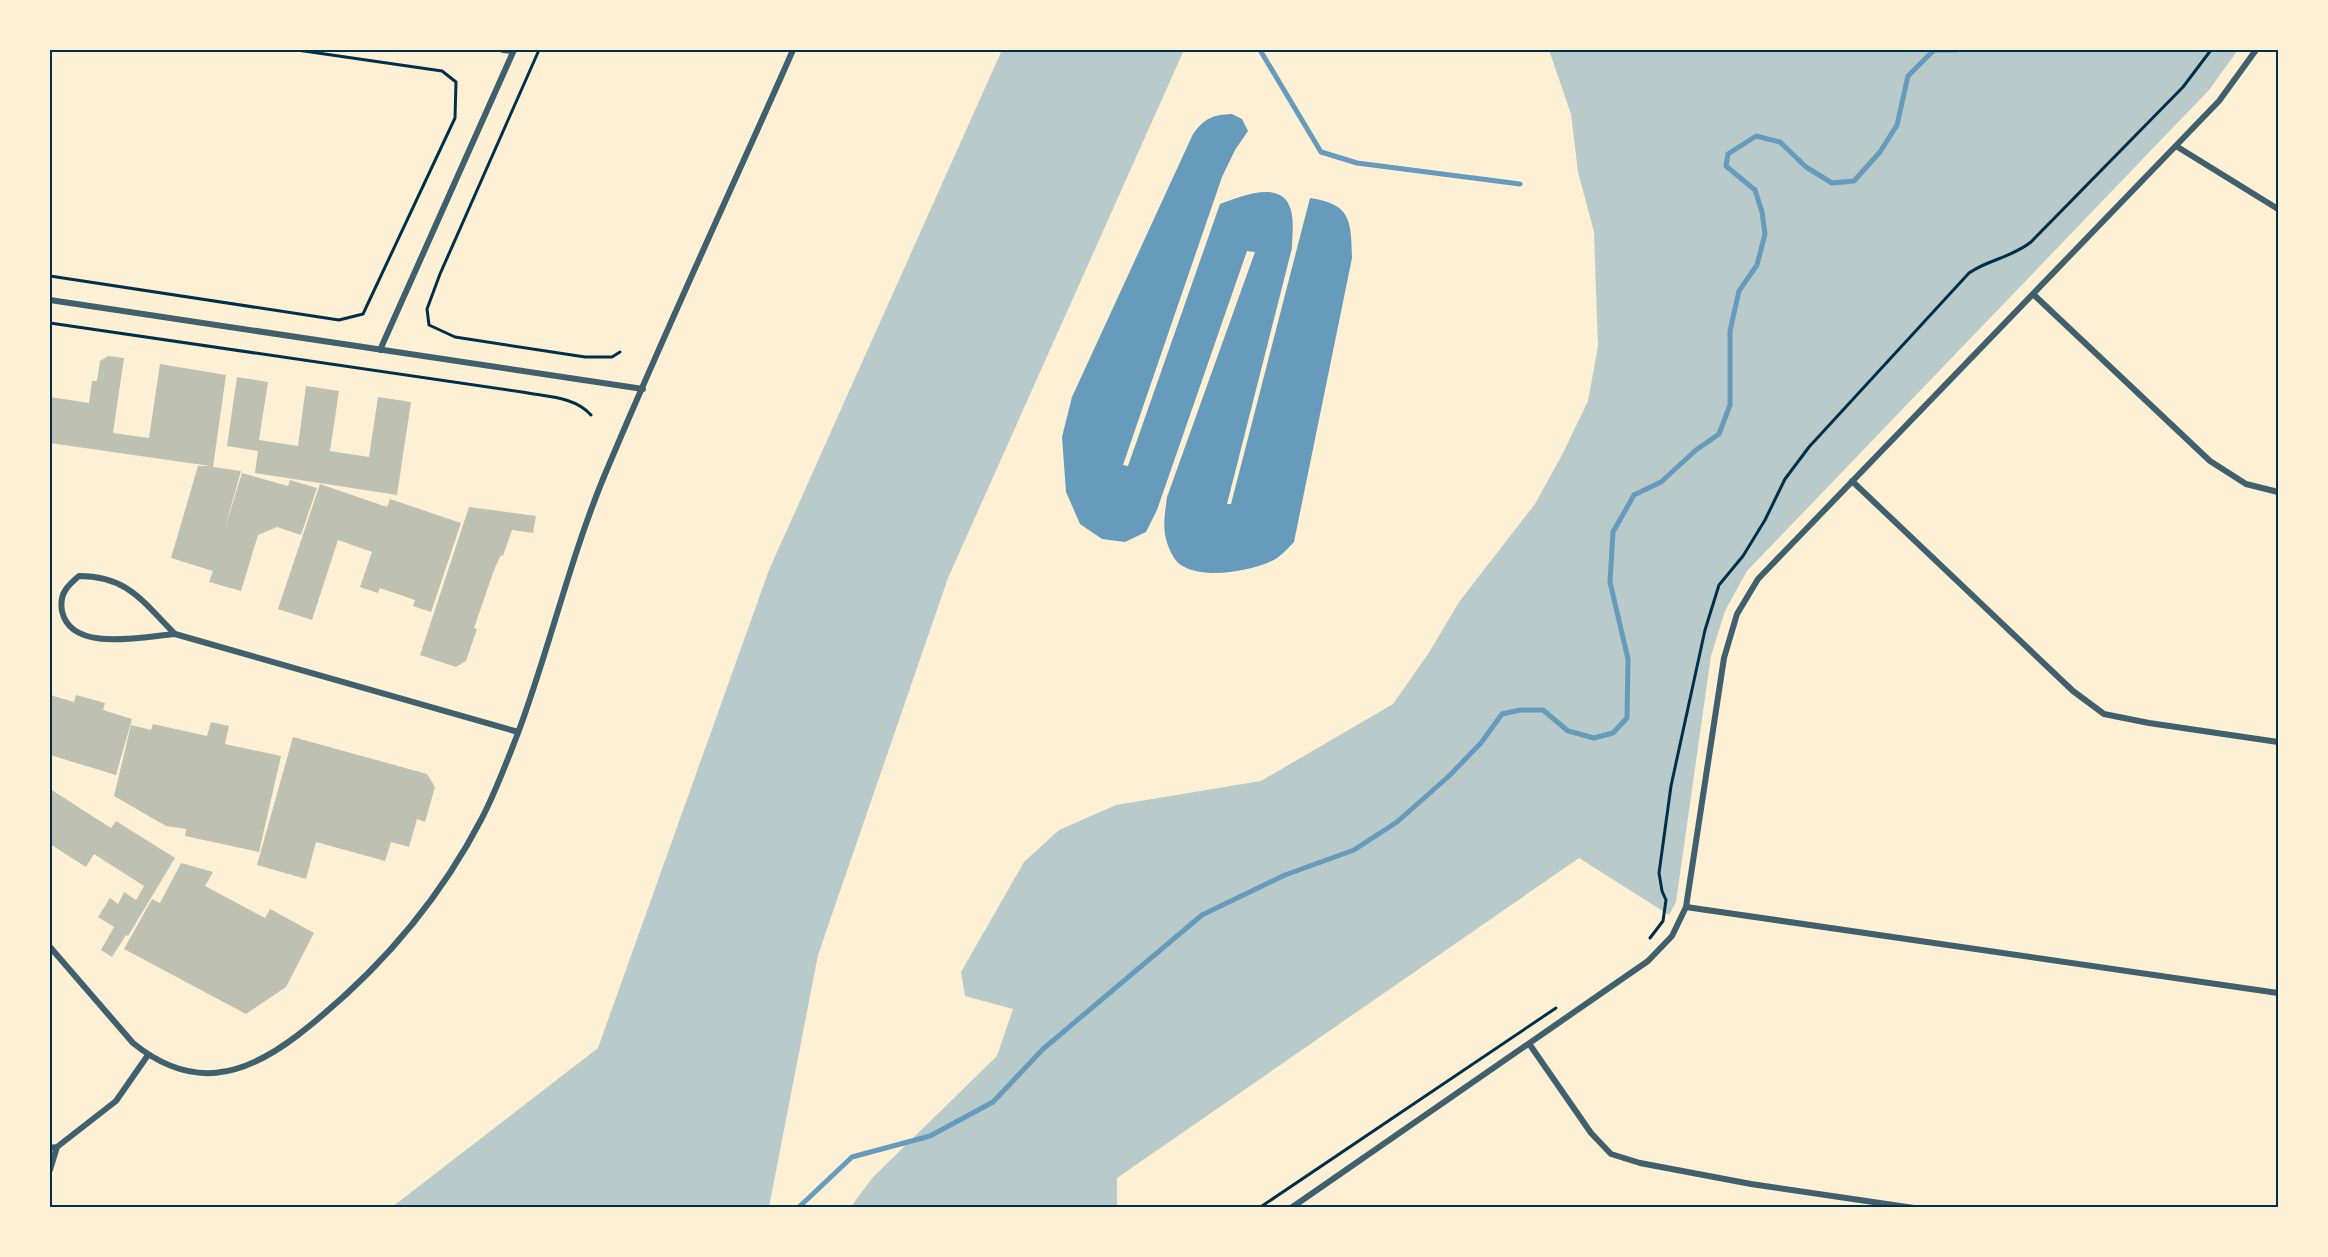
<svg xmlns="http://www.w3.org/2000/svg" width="2328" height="1257" font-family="'Golos Text',sans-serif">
  <rect width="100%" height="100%" fill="#fdf0d5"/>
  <!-- green -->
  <path fill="#b9caca" d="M1002,50H1184L948,578L818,955L769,1207H392L598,1048L769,570Z
    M1549,50H2238L2209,90L1747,571L1725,611L1711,656L1676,902L1669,915L1579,858L1117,1178V1207L850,1208L873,1177L997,1056L1013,1009L965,996L961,972L1024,862L1059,830L1116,805L1261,781L1393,704L1430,651L1459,602L1535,504L1563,453L1588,401L1598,346L1594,232L1578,172L1571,114Z"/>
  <!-- water -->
  <path fill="#669bbc" d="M1232,114L1242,119L1248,131L1235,150L1222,177L1123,465L1128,466L1220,204C1238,198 1278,180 1289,205C1295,217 1292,235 1292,248L1227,504H1231L1310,198C1351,204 1351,220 1352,258L1294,542C1289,547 1283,554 1277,558C1255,572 1187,584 1173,556C1161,535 1164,520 1167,497L1255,252L1247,251L1157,510L1146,532L1125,542L1102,539L1080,524L1066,492L1062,437L1072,397L1193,134C1205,118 1212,115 1232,114Z"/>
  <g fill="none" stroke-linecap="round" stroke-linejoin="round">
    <!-- stream -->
    <path stroke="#669bbc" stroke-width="5" d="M1260,50L1321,152L1357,163L1520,184
      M798,1208L852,1157L930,1136L993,1102L1043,1049L1202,915L1285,875L1354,850L1397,822L1449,776L1481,743L1502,714L1520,710H1543L1568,731L1594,738L1613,733L1627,718L1628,659L1610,582L1613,532L1634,495L1661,482L1696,450L1719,434L1730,405V331L1739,291L1757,265L1765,234L1762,212L1755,190L1726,166L1728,154L1756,136L1780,142L1806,167L1832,183L1854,181L1880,152L1897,125L1908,76L1934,50H1956"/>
  </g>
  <!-- building -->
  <path fill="#bec0b2" d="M108,356L124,358L113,433L149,438L160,364L226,375L213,467L241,471L224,531L242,473L288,486L290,480L317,488L301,535L277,527L258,535L241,591L209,582L213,571L171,558L198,466H210L50,443V397L89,403L92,381H97L100,361Z
    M237,377L268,382L259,440L298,446L306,386L339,391L330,451L369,457L378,397L411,402L397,495L255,473L258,451L227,446Z
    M320,484L387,507L390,499L461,523L431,612L413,606L415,600L380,588L378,593L360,587L372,552L338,540L312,620L278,609Z
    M469,507L536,516L533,533L512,530L503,556L501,555L494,570L474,628L477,629L466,661L456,667L420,655Z
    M50,695L74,702L76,695L105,703L103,710L132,719L116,775L50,755Z
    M211,722L229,726L225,744L281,756L259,852L185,836L186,829L166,826L114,796L131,725L151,730L153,724L207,736Z
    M293,737L427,774L435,787L425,822L417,819L409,847L391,842L385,861L316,842L306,879L257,865Z
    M50,789L111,828L116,821L175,858L128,936L126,935L112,957L101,950L114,927L98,917L110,898L118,904L124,892L136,900L144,886L94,854L86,867L50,844Z
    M181,863L213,872L205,886L265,918L270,909L314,933L286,987L246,1014L124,949L152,899L160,903Z"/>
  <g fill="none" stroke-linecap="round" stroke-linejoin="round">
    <!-- path -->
    <path stroke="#003049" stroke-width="3" d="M539,50L440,274L427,309L429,325L455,337L585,357H612L620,352
      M50,276L339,320L363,314L455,118L456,82L442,71L297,50
      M50,323L522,392C546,397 574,396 591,415
      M1650,938L1663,921L1666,900L1662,891L1659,873L1671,786L1705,630L1719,585L1743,556L1765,520L1785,479L1809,447L1969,273C1989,259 2009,259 2031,242L2183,87L2211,50
      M1259,1208L1556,1008"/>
    <!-- minor -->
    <path stroke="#3f606c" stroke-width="6" d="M503,50L513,51
      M2176,146L2278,209
      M2033,294L2210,461L2246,484L2278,492
      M50,300L643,389
      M380,350L514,50
      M1852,481L2073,691L2104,714L2149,723L2278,742
      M79,576C128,576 143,602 175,634C145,636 71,654 62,611C59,594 67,586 79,576Z
      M175,634L518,732
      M1686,907L2278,993
      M50,947L133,1043C191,1090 242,1078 298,1035C374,976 438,903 482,818C496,791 507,761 518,733C549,650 569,562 603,479C663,335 730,193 793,50
      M1530,1045L1591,1133L1611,1154L1640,1163L1751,1184L1914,1208
      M57,1147L116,1101L148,1055
      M50,1148L57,1147L50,1170
      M1291,1208L1648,961L1672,936L1686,907L1724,658L1737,614L1758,579L2219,101L2256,50"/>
  </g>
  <!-- border -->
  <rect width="2328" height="1257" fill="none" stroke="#fdf0d5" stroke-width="102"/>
  <rect x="51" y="51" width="2226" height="1155" fill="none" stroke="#003049" stroke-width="2"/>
</svg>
